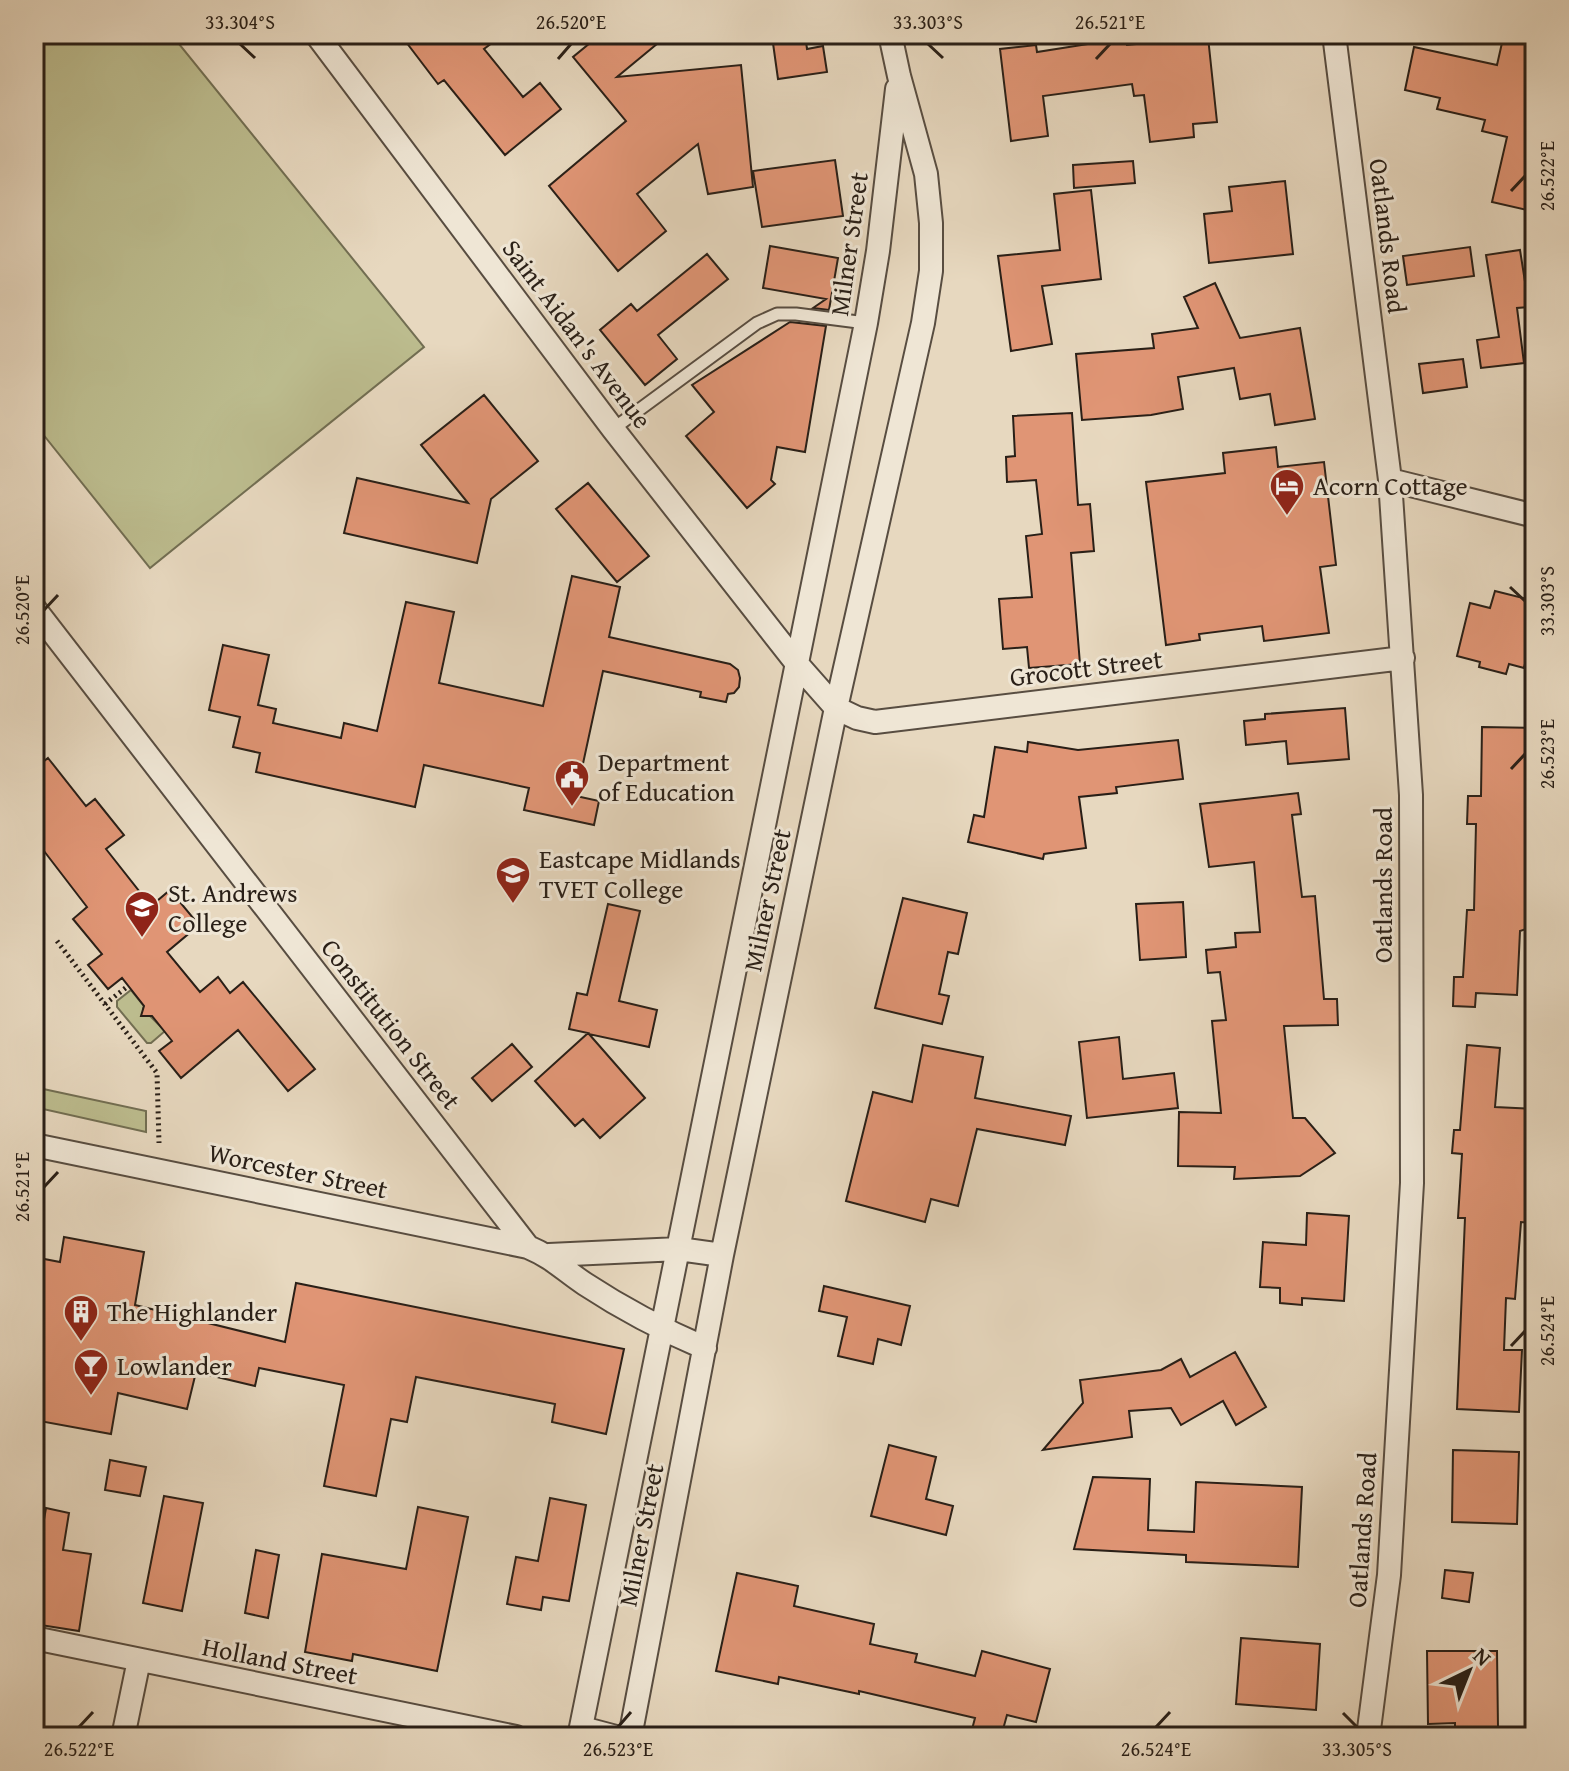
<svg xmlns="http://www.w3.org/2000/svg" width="1569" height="1771" font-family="'Gentium Book Plus',serif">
  <rect width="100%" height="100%" fill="#e7d8bf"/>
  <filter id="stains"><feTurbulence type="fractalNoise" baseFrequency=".0025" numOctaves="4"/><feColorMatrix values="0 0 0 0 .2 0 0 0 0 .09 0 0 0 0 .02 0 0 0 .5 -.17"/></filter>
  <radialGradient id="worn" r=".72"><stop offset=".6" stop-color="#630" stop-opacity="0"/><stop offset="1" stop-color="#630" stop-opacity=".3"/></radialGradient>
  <!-- garden -->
  <path fill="#bcbc8e" stroke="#726e52" stroke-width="2" d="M34,34H171L424,347L150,568L34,423Z
    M131,990L144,1006L143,1009L165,1031L151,1043H147L117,1007V1001Z
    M34,1087L146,1111V1132L34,1107Z"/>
  <!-- building -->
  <path fill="#e09575" stroke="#291f17" stroke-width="2" d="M400,34H504L484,49L523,97L540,83L561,109L505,155L444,80L438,84Z
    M601,34H669L617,77L741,65L753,187L708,194L698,144L637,194L666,231L618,271L549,186L626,121L573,57Z
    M788,34H805L807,49L823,46L827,72L778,79L772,36Z
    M1100,34H1125L1127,45L1208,37L1217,122L1193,124L1194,137L1150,142L1144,95L1134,96L1132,84L1043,96L1048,136L1011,141L1000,49L1036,45L1037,52L1101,42Z
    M1504,34L1535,41V140L1528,171L1535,173V196L1532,211L1492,202L1507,137L1482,131L1485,120L1437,109L1440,98L1405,90L1414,47L1497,65Z
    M835,160L843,216L762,227L753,171Z
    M1133,161L1135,183L1074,188L1073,165Z
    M1285,181L1293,254L1209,263L1204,214L1232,211L1229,187Z
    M1091,190L1101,279L1042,286L1052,344L1011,351L998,256L1060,250L1054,194Z
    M770,246L838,258L829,310L813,308L826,299L763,288Z
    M1470,247L1474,276L1407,285L1403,256Z
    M1520,250L1529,307L1517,308L1524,363L1481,368L1477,340L1499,337L1486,255Z
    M707,254L728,279L658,335L677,359L645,385L600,330L631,304L637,311Z
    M1215,283L1240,338L1300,328L1315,419L1275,425L1270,394L1240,399L1234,368L1178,377L1183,409L1151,415L1082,420L1076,354L1154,348L1152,334L1198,328L1184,297Z
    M790,322L826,326L805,452L777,447L771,480L775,484L747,508L686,436L714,412L692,385Z
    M1463,359L1467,387L1423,393L1419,364Z
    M484,395L538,461L491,499L477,563L344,533L357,478L468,503L421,445Z
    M1072,413L1078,505L1090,504L1094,551L1071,553L1080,664L1029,668L1027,647L1003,649L999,599L1032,597L1026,536L1042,534L1036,480L1007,482L1006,457L1015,456L1013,416Z
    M1276,447L1278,467L1324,462L1336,565L1320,567L1329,633L1264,641L1262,626L1199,634L1200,640L1166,645L1146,482L1225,473L1223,453Z
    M588,483L649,556L617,582L556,509Z
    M572,576L620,587L609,637L730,664L738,670L740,678L739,687L734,693L728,694L726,702L700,697L701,692L603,671L576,796L599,801L594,825L524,810L529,788L424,765L415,807L256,772L260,753L233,747L240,717L209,710L223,645L269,655L258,705L276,709L273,723L341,738L344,723L377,731L406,602L454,612L439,683L543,706Z
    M1495,591L1535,601V658L1527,655L1524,668L1509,664L1506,674L1479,667L1480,662L1457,656L1470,603L1490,608Z
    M1345,708L1349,759L1288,764L1286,741L1246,745L1244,721L1265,719V714Z
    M1482,727L1535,728V926L1520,931L1517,995L1476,993L1475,1007L1453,1006L1454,977H1463L1467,910H1474L1476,824H1467L1468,796H1481Z
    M1178,740L1183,779L1116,787L1117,793L1079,797L1086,848L1044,854L1043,859L968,842L974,815L984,817L995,747L1027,752L1028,742L1078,750Z
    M48,758L86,806L95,799L124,835L106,849L151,906L170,890L199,925L167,952L200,992L218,977L230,993L243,982L315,1069L288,1091L238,1030L181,1078L159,1051L172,1041L152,1016H141L144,1006L122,978L108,989L88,965L102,954L73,919L87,907L34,838V769Z
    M1298,793L1301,814L1292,815L1302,897L1315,896L1324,999H1337L1338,1025L1284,1026L1293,1118H1305L1335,1153L1300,1176L1234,1179L1235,1167L1178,1166L1179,1112L1221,1113L1212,1021L1226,1020L1220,972L1208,973L1206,950L1236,947L1235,933L1260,932L1254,862L1209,867L1200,804Z
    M903,898L967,913L958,954L948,952L939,994L949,996L942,1024L875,1008Z
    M1183,902L1186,957L1140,960L1136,904Z
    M608,904L640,911L619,1001L657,1010L649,1047L589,1034L645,1098L600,1138L583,1119L575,1126L535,1081L588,1033L569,1029L577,993L587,995Z
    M1119,1037L1123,1079L1174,1073L1178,1108L1087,1118L1079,1042Z
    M512,1044L532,1067L492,1101L472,1078Z
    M923,1045L983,1057L975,1098L1071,1116L1065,1145L977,1129L958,1206L931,1199L925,1222L846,1201L873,1092L912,1102Z
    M1467,1045L1500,1048L1495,1107L1535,1109L1533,1223L1521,1222L1515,1299L1506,1298L1504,1350H1522L1519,1412L1457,1409L1465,1218H1458L1462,1154L1452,1153L1454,1130H1460Z
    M1307,1213L1349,1216L1344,1301L1302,1298V1305L1280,1303V1288L1260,1287L1263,1242L1306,1245Z
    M64,1237L144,1252L135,1305L285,1342L296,1283L624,1349L606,1434L552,1422L555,1404L416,1377L407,1422L391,1419L376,1496L324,1486L344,1385L259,1368L255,1386L196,1372L187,1409L118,1393L111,1434L34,1420V1257L60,1262Z
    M824,1286L910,1306L901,1345L878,1339L873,1364L838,1356L847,1317L819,1311Z
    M1235,1352L1266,1407L1236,1425L1223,1401L1181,1425L1171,1408L1129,1411L1132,1437L1043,1450L1083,1403L1080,1380L1161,1370L1181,1359L1190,1377Z
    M889,1445L936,1457L926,1499L953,1506L946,1535L871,1516Z
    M1453,1450L1519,1452L1517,1524L1452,1522Z
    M110,1460L146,1467L140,1496L105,1490Z
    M1093,1477L1150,1479L1148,1530L1194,1532L1196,1482L1302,1487L1298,1567L1186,1562V1555L1074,1549Z
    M164,1496L203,1503L182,1611L143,1603Z
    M550,1498L586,1505L569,1601L543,1597L541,1610L507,1604L516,1557L538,1561Z
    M418,1507L468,1517L437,1671L353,1654L352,1661L305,1652L322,1554L406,1569Z
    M46,1508L69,1513L63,1550L91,1554L79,1631L34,1624V1566H36Z
    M256,1550L279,1555L268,1618L245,1613Z
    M1445,1570L1473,1573L1469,1602L1442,1598Z
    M737,1573L798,1586L794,1606L874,1624L870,1644L917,1654L915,1662L975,1676L982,1651L1050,1669L1036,1722L1007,1715L1002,1733L995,1731L993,1737H970L975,1718L859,1691V1694L779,1677L778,1684L716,1671Z
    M1241,1638L1320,1644L1316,1710L1236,1704Z
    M1427,1651H1497L1498,1728L1455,1729V1723L1428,1724Z"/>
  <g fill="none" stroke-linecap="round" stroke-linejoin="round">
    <defs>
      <path id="lane" d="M613,429L757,323L777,314H796L866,323"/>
      <path id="street" d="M316,34L613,429L798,665L836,708L857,718L875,722L1403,658
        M1334,34L1390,480L1411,795L1412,1183L1389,1575L1368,1737
        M1390,480L1535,516
        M34,608L528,1247
        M34,1145L528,1247C552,1257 564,1270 585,1284C623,1309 663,1330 705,1348
        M549,1255L679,1249L722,1255
        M34,1638L516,1737
        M582,1728L616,1737
        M123,1737L139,1660
        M579,1737L866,323L878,251L897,89
        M630,1737L722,1255L836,708L923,323L931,271V223L926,174L899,76L890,34"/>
    </defs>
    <!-- lane casing -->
    <use href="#lane" stroke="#584d41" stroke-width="15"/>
    <!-- street casing -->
    <use href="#street" stroke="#584d41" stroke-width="26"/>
    <!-- path -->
    <path stroke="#291f17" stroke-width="5" stroke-dasharray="2 4" stroke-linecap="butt" d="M57,941L157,1073L159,1143
      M105,1004L128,986"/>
    <!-- lane -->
    <use href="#lane" stroke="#efe6d5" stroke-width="11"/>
    <!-- street -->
    <use href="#street" stroke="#efe6d5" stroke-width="22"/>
  </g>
  <!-- ticks -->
  <path fill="none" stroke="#291f17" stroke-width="3" d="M240,44L255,58M928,44L943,58M558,59L571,44M1096,59L1110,44M1511,191L1525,176M1510,587L1525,601M44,610L58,595M1511,769L1525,754M44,1187L58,1172M1511,1346L1525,1331M1343,1713L1357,1727M79,1727L93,1712M618,1727L631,1712M1156,1727L1170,1712"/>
  <!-- icons -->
  <defs>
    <symbol id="hotel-pin" viewBox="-11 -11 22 30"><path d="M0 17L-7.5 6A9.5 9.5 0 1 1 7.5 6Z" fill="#8f2418" stroke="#efe6d5"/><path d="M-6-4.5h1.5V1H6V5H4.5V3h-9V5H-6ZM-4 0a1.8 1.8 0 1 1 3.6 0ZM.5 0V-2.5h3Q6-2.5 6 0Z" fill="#fff"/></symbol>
    <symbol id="civic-pin" viewBox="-11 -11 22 30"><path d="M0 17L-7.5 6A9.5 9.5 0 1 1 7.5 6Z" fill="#8f2418" stroke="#efe6d5"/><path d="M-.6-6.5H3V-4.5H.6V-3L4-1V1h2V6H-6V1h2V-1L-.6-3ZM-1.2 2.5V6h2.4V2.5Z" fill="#fff"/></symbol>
    <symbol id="university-pin" viewBox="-11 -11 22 30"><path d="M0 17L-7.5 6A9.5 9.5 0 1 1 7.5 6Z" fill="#8f2418" stroke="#efe6d5"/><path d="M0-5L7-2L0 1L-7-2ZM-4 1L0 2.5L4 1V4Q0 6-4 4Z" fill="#fff"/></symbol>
    <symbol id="school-pin" viewBox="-11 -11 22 30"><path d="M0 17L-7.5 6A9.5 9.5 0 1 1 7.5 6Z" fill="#8f2418" stroke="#efe6d5"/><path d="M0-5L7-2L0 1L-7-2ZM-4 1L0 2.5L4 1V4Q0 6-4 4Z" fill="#fff"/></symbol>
    <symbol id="building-pin" viewBox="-11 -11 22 30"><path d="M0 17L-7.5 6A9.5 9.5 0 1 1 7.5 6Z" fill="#8f2418" stroke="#efe6d5"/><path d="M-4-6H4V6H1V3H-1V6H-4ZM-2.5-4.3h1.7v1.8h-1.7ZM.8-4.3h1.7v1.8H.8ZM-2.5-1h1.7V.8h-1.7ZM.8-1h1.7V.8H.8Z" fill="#fff"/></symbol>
    <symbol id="bar-pin" viewBox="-11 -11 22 30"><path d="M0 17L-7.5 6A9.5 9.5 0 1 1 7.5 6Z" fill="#8f2418" stroke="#efe6d5"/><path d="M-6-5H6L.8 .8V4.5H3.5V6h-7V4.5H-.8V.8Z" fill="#fff"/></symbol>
  </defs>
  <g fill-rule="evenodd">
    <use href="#hotel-pin" x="1267" y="466" width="40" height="54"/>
    <use href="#civic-pin" x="552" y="757" width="40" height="54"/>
    <use href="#university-pin" x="493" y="854" width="40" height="54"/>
    <use href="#school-pin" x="122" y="888" width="40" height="54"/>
    <use href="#building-pin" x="61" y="1292" width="40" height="54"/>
    <use href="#bar-pin" x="71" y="1346" width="40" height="54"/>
  </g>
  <g text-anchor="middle" stroke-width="6" stroke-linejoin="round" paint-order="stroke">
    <!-- street labels -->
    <g font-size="26" fill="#291f17" stroke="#efe6d5">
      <text transform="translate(1388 236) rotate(83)" y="9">Oatlands Road</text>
      <text transform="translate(849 244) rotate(-82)" y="9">Milner Street</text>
      <text transform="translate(577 334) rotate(53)" y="9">Saint Aidan's Avenue</text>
      <text transform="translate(1086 668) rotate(-7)" y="9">Grocott Street</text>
      <text transform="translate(1383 885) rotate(-90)" y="9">Oatlands Road</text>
      <text transform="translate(767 900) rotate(-78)" y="9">Milner Street</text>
      <text transform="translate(391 1024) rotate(52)" y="9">Constitution Street</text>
      <text transform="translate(298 1171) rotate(12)" y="9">Worcester Street</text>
      <text transform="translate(1362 1530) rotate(-86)" y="9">Oatlands Road</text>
      <text transform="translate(641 1535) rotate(-79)" y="9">Milner Street</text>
      <text transform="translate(280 1661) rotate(11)" y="9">Holland Street</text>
    </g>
    <!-- poi labels -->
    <g font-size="26" fill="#291f17" stroke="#efe6d5" text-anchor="start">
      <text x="1313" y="495">Acorn Cottage</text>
      <text x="598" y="771">Department<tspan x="598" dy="30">of Education</tspan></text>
      <text x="539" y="868">Eastcape Midlands<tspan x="539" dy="30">TVET College</tspan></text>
      <text x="168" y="902">St. Andrews<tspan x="168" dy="30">College</tspan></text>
      <text x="107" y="1321">The Highlander</text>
      <text x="117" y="1375">Lowlander</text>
    </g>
  </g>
  <!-- margin -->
  <rect width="1569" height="1771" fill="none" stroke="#e7d8bf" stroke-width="88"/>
  <!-- north arrow -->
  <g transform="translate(1469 1671) rotate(43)" stroke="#efe6d5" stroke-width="6" paint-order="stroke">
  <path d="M0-6L14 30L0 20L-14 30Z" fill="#291f17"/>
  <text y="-12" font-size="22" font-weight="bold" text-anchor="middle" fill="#291f17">N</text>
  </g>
  <rect x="44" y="44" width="1481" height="1683" fill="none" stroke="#291f17" stroke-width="3"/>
  <g font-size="20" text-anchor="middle" fill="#291f17">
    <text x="240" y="29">33.304°S</text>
    <text x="571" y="29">26.520°E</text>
    <text x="928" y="29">33.303°S</text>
    <text x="1110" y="29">26.521°E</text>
    <text transform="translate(1547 176) rotate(-90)" y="7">26.522°E</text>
    <text transform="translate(1547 601) rotate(-90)" y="7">33.303°S</text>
    <text transform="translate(22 610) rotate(-90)" y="7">26.520°E</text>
    <text transform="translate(1547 754) rotate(-90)" y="7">26.523°E</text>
    <text transform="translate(22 1187) rotate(-90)" y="7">26.521°E</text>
    <text transform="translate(1547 1331) rotate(-90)" y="7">26.524°E</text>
    <text x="79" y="1756">26.522°E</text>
    <text x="618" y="1756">26.523°E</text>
    <text x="1156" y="1756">26.524°E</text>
    <text x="1357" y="1756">33.305°S</text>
  </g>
  <rect width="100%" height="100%" filter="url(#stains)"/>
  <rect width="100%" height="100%" fill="url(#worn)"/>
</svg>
